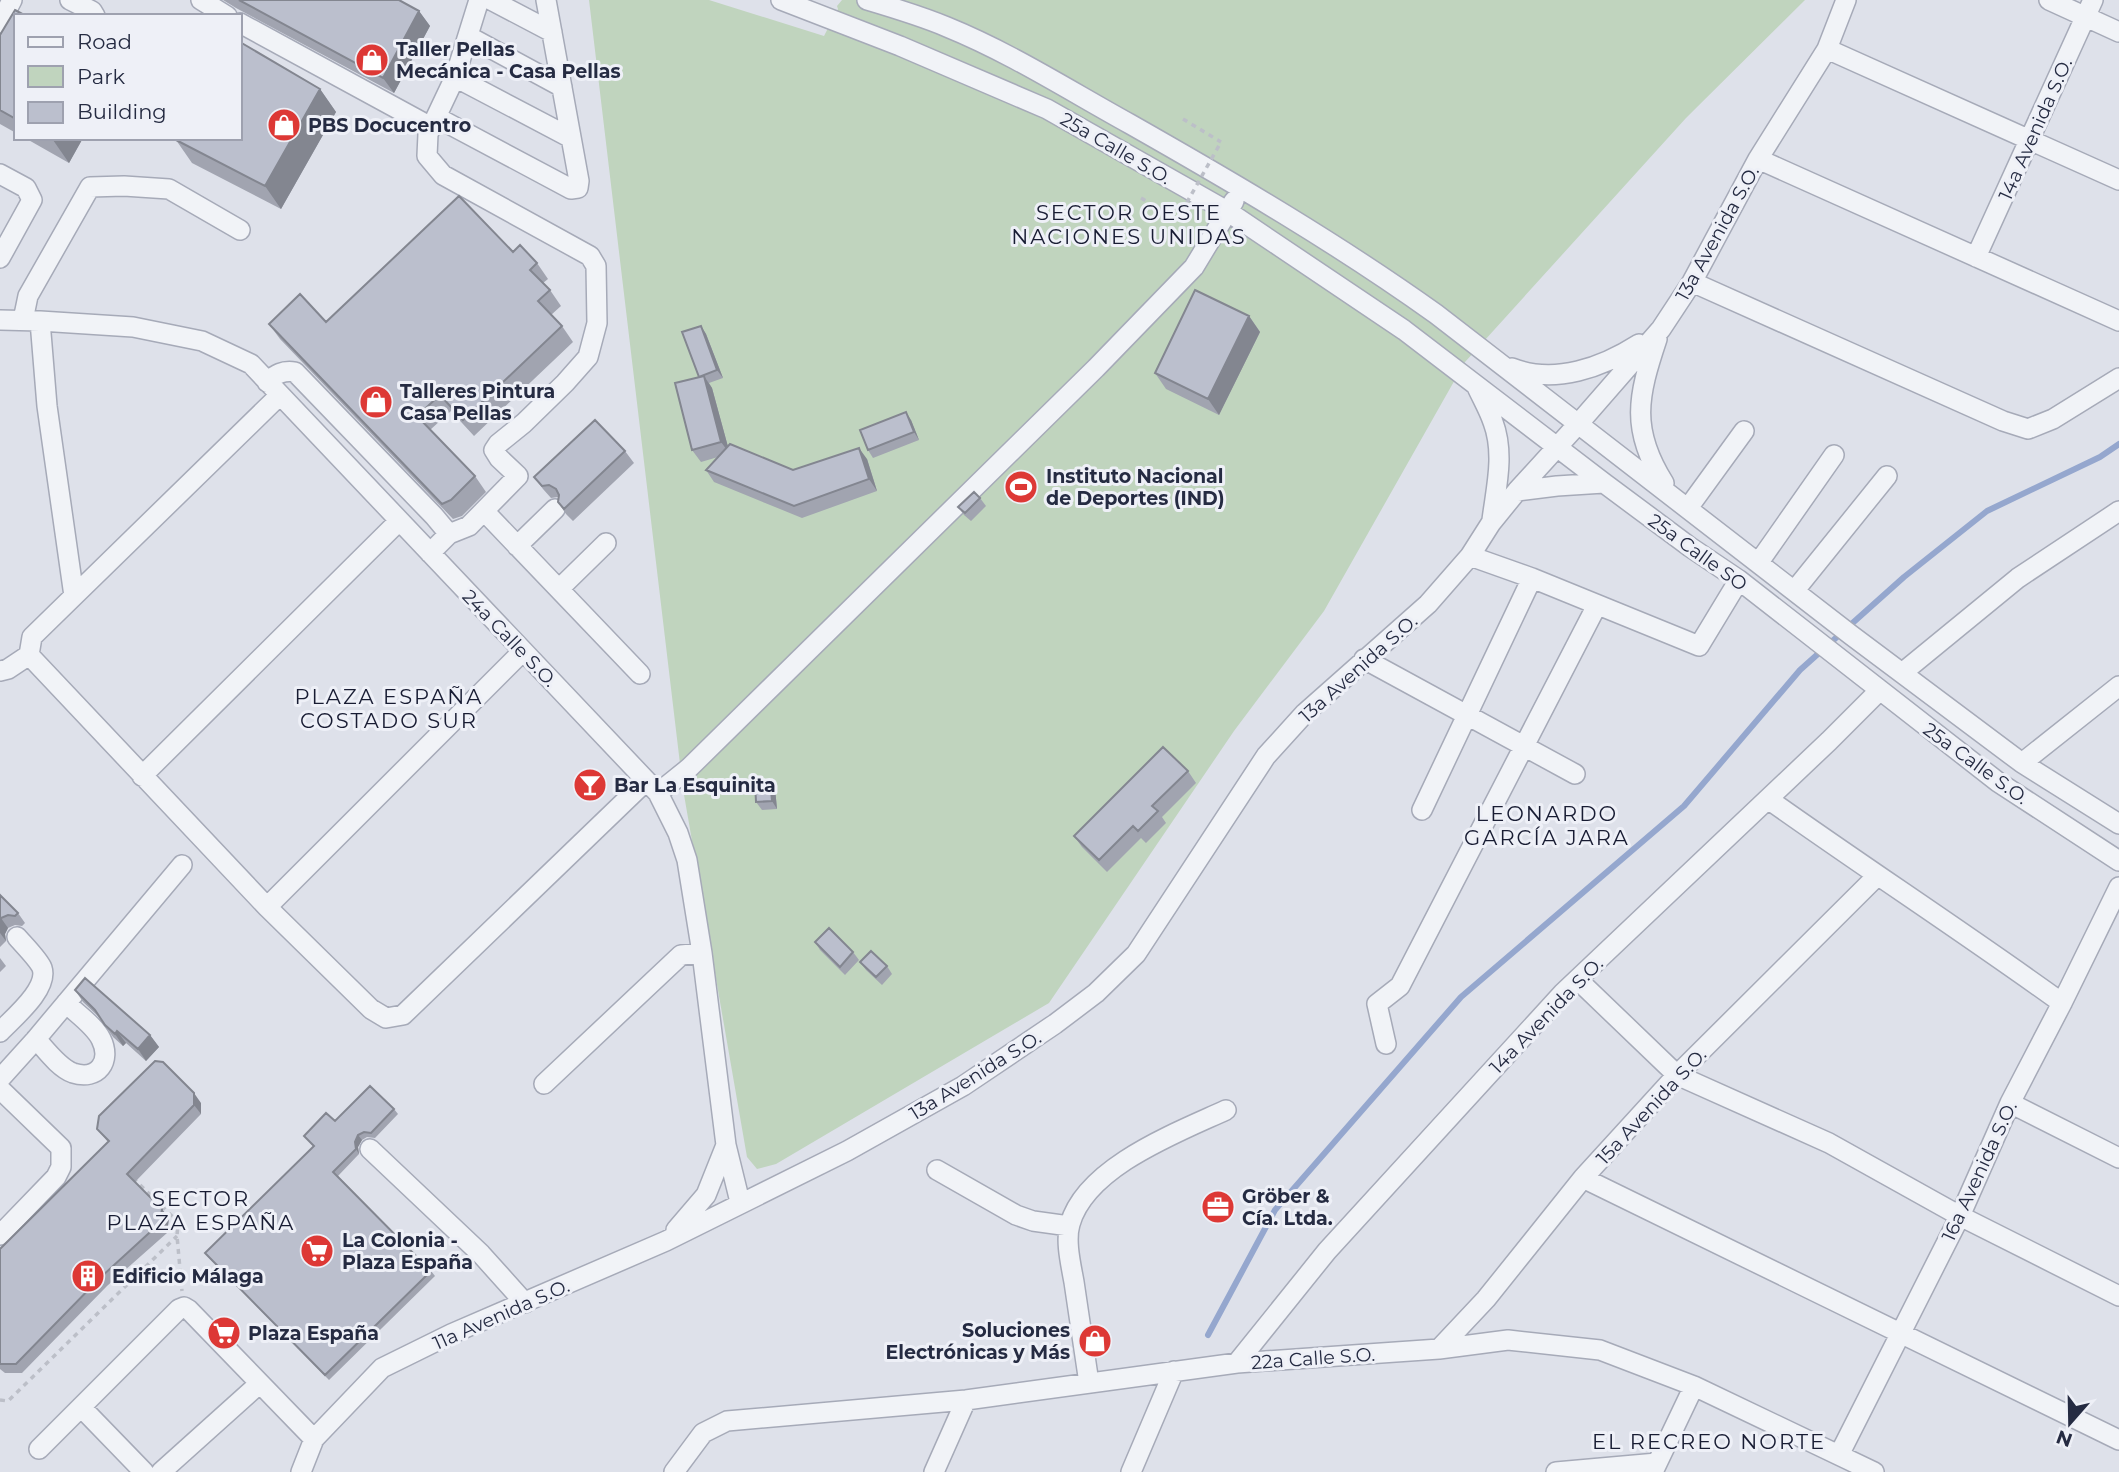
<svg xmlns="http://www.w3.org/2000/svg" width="2119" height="1472" font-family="Montserrat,sans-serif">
  <rect width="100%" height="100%" fill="#dee1ea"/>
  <!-- green -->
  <path fill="#c0d4be" d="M589,0H709L824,36L838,9L837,6L842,0H1805L1686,118L1465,362L1324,611L1234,731L1049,1003L776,1164L757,1169L747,1157L683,789Z"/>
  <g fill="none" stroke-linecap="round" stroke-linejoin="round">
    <!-- stream -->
    <path stroke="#95a7ce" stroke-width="6" d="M1208,1335L1275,1210L1461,997L1684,806L1800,670L1904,577L1987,511L2100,457L2119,444"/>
    <defs>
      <path id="minor" d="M70,0L92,11L95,16
        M201,0L227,16
        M491,0L552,32
        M781,0L900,46L1047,109L1227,211L1404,330L1604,483L1690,547L1739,580L1998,782L2119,861
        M867,0C894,8 921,16 947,27C1011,53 1070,91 1130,124C1234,183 1338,244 1436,314L1851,635L2022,763L2119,824
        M2049,0L2119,32
        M0,23L12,0
        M240,23L431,127
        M468,36L562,87
        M1827,49L2119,180
        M455,77L571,138
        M436,117L571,189L578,188L579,181L546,0
        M1758,159L2119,321
        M0,174L26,188L32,200L0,258
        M1976,257L2093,0
        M1692,282L2003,421L2028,429L2053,419L2119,378
        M0,320L40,321L133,327L202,341L251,364L658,793L678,833L687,860L702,953L726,1145L740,1202
        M23,320L28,296L90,187L124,186L169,189L240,230
        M40,321L47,406L74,596L32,637L29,655L267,907L371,1009L386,1018L403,1015L646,781
        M1657,339C1638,396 1630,429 1664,483
        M1512,368C1555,385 1603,367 1639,344
        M267,382C276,374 283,370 295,372L434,516L449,534
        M1477,387C1482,398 1489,410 1493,422C1505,454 1496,488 1492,520
        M1517,491L1557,486L1604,483
        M1688,508L1744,431
        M484,511L640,674
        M517,546L555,509
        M430,553L449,534L469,526L518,476L499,458L494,450L498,444L524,423L565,383L588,357L597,323L596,266L590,256L443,175L427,156L428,134L455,77L479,0
        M1470,556L1532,578L1699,646L1739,580
        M1759,562L1834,455
        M559,589L606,543
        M1795,590L1887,476
        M74,596L280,395
        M1364,659L1575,774
        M0,671L8,669L29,655
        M1902,673L2018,578L2119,511
        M2022,763L2119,686
        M142,776L399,521
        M658,793L689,768L1096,368L1194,267L1234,201
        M1768,799C1865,868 1965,933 2062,1003
        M1422,810L1532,578
        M267,907L523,651
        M1578,980L1677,1075L1829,1143L1960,1216L2119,1296
        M0,1032C13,1018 49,989 42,968C39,960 23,944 17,937
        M36,1039C46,1050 59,1068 73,1073C98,1081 112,1061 101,1039C94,1025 77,1014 66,1003
        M1386,1044L1377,1004L1400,986L1597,605
        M0,1079L36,1039L182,865
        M544,1084L681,955L702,953
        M0,1089L61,1148V1167L56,1177L0,1235
        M2010,1103L2119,1158
        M370,1149L481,1254L525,1303
        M937,1170L1016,1215L1033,1221L1069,1226
        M1583,1178L2119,1440
        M676,1230L706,1195L726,1145
        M1439,1349L1486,1299L1583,1178L1677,1075L1877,876
        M1237,1363L1327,1251L1563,993L1829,741L1879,691
        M1089,1383C1084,1349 1079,1316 1074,1282C1071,1265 1065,1241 1070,1224C1086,1167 1176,1133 1226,1110
        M81,1407L144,1472
        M39,1449L179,1309L184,1307L189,1310L314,1439
        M1839,1455L1960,1216L2010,1103L2062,1003L2119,887
        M161,1472L259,1384
        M301,1472L314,1439L382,1368L451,1334L666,1241L847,1151L963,1086L1055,1024L1096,993L1136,954L1266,756L1305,713L1428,604L1470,556L1491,523L1517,491L1579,423L1661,329L1692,282L1758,159L1827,49L1846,0
        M674,1472L703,1433L727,1421L966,1400L1237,1363L1439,1349L1508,1340L1600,1350L1694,1386L1874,1472
        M934,1472L966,1400
        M1131,1472L1174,1371
        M1556,1472L1657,1463
        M1653,1472L1694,1386"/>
    </defs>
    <!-- minor casing -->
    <use href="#minor" stroke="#a6aab8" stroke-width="22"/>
    <!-- path -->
    <path stroke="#bcbfc8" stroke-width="3.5" stroke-dasharray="5 5" stroke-linecap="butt" d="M1183,119L1221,142
      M1141,198L1177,220
      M133,1178L178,1222L177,1236L182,1291
      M0,1400L8,1401L177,1236"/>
    <!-- minor -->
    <use href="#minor" stroke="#f1f3f7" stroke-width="19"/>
    <!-- path-bridge -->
    <path stroke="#bcbfc8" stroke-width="3.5" stroke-dasharray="5 5" stroke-linecap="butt" d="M1177,220L1221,142"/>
  </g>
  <!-- wall -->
  <path fill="#a1a4b0" d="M223,0H399L419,11L430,26L394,93L236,8Z
    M16,16V133L0,124V35Z
    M320,89L336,112L281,209L192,163L176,140Z
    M25,138H83L69,163Z
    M513,252L537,263L548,279L543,283L550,290L561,306L551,315L562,326L573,342L474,436L451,411L430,430L475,476L486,492L462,516L453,519L280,339L269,324L326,322Z
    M1249,316L1260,332L1219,415L1166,389L1155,373Z
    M701,326L706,334L723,378L709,383L712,388L728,447L793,470L867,459L877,491L802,518L714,482L706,470L718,457L701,462L692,450L699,377Z
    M911,420L919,440L873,458L868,450Z
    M625,451L634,463L573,521L566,514L558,502V497L551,498L543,489L534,477Z
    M980,498L986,506L971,521L964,515L958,507Z
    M1188,771L1196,783L1162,817L1166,823L1146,843L1141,838L1107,872L1082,847L1074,836Z
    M770,780L775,788L777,809L762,810L756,802Z
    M0,895L18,913L25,923L22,926L15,925L8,928L5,934L6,941L0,947Z
    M815,942L853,952L859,960L845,975L820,950Z
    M0,958L6,966L0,972Z
    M860,962L887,966L892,974L882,985L866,970Z
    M75,990L150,1035L159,1047L146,1061L126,1043L123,1046L113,1037L101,1019L83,1002Z
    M201,1103V1114L135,1182L169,1218L167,1233L107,1286L22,1373H5L0,1369V1249L108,1142L97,1129Z
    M394,1109L398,1114L375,1138L367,1137L362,1140L358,1147L359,1154L338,1176L431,1271L435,1276L329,1380L209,1258L205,1253L314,1147L304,1136L335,1121Z"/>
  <!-- shaded-wall -->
  <path fill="#838690" d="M419,11L430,26L394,93L383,78Z
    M320,89L336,112L281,209L265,186Z
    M54,138H83L69,163L53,140Z
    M1249,316L1260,332L1219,415L1208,399Z
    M701,326L706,334L723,378L717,370Z
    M704,376L712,388L730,454L721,442Z
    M906,412L911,420L919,440L914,432Z
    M859,448L867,459L877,491L869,479Z
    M770,780L775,788L777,809L772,801Z
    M1,918L8,928L5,934L6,941L0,933V921Z
    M117,1031L126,1043L123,1046L115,1034Z
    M150,1035L159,1047L146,1061L138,1049Z
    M194,1093L201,1103V1114L194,1105Z
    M358,1135L362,1140L358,1147L359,1154L356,1149L355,1142Z
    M162,1209L169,1218L167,1233L160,1223Z"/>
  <!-- building -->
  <path fill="#bbbfcd" stroke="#838690" stroke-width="2" d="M239,0H399L419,11L383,78Z
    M15,10L26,16H16V119L0,110V35Z
    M240,42L320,89L265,186L176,140L177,138H240Z
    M459,196L513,252L520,245L537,263L530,270L550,290L538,301L562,326L463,420L440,395L417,416L475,476L451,500L442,504L269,324L300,294L326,322Z
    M1195,290L1249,316L1208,399L1155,373Z
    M701,326L717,370L699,377L682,332Z
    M704,376L721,442L692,450L675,383Z
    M906,412L914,432L868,450L860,430Z
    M595,420L625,451L564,509L558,502L559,495L556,489L549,485L542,486L534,477Z
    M730,444L793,470L859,448L869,479L794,506L706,470Z
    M974,492L980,498L965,513L958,507Z
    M1163,747L1188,771L1152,806L1158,811L1138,831L1133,826L1099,860L1074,836Z
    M770,780L772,801L756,802L755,782Z
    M0,895L18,913L15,916L8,915L1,918L0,921Z
    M829,928L853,952L840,967L815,942Z
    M871,951L887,966L876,977L860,962Z
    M85,978L150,1035L138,1049L117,1031L115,1034L105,1025L95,1010L75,990Z
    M155,1061L163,1062L194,1093V1105L127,1174L162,1209L160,1223L101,1277L16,1364H0V1249L109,1141L97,1129L99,1116Z
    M370,1086L394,1109L371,1133L364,1132L358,1135L355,1142L356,1149L333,1172L431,1271L325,1375L205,1253L314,1146L304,1136L326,1113L335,1121Z"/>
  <!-- icons -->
  <defs>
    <symbol id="shop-disc" viewBox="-11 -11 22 22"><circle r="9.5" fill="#dd3835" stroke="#eef0f7"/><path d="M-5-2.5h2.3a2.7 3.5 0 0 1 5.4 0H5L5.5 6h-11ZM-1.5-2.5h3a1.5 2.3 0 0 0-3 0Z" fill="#fff"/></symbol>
    <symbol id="stadium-disc" viewBox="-11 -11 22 22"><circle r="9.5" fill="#dd3835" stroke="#eef0f7"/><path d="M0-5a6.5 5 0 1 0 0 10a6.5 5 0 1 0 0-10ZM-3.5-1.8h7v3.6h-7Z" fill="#fff"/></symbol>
    <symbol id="bar-disc" viewBox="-11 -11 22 22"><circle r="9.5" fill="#dd3835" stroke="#eef0f7"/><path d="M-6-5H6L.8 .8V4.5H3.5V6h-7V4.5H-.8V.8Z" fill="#fff"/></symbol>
    <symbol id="office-disc" viewBox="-11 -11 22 22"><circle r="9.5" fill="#dd3835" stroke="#eef0f7"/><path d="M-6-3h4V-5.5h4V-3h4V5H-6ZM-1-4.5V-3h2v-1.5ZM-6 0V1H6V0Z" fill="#fff"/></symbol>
    <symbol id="supermarket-disc" viewBox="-11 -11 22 22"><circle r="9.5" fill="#dd3835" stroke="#eef0f7"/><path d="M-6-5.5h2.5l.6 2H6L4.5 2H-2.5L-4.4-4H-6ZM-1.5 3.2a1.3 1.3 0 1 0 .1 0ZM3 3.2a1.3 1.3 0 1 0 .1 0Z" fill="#fff"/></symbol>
    <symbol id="building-disc" viewBox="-11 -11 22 22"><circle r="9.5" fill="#dd3835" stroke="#eef0f7"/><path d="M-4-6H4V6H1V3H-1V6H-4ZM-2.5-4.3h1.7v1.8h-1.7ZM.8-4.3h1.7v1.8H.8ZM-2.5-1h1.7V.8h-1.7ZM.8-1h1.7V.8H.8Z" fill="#fff"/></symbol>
  </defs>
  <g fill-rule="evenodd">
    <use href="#shop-disc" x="353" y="41" width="38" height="38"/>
    <use href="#shop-disc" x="265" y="106" width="38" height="38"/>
    <use href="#shop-disc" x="357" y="383" width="38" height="38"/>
    <use href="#stadium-disc" x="1002" y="468" width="38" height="38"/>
    <use href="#bar-disc" x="571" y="766" width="38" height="38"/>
    <use href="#office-disc" x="1199" y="1188" width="38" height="38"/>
    <use href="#supermarket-disc" x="298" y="1232" width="38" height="38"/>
    <use href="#building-disc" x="69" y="1257" width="38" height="38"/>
    <use href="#supermarket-disc" x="205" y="1314" width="38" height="38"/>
    <use href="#shop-disc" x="1076" y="1322" width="38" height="38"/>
  </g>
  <g text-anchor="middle" stroke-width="6" stroke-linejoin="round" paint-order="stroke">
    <!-- poi labels -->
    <g font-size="19" font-weight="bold" fill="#252b42" stroke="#eef0f7" text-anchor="start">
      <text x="396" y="56">Taller Pellas<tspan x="396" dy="22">Mecánica - Casa Pellas</tspan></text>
      <text x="308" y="132">PBS Docucentro</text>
      <text x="400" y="398">Talleres Pintura<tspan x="400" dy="22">Casa Pellas</tspan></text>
      <text x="1046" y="483">Instituto Nacional<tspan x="1046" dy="22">de Deportes (IND)</tspan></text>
      <text x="614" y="792">Bar La Esquinita</text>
      <text x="1242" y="1203">Gröber &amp;<tspan x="1242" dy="22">Cía. Ltda.</tspan></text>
      <text x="342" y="1247">La Colonia -<tspan x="342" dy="22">Plaza España</tspan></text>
      <text x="112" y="1283">Edificio Málaga</text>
      <text x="1070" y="1337" text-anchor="end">Soluciones<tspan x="1070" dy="22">Electrónicas y Más</tspan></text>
      <text x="248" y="1340">Plaza España</text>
    </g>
    <!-- street labels -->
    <g font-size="19" fill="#252b42" stroke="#eef0f7">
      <text transform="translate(2035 129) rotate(-66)" y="7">14a Avenida S.O.</text>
      <text transform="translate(1116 148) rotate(30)" y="7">25a Calle S.O.</text>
      <text transform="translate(1717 233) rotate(-61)" y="7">13a Avenida S.O.</text>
      <text transform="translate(1698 552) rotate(36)" y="7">25a Calle SO</text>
      <text transform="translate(510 638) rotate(46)" y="7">24a Calle S.O.</text>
      <text transform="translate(1358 668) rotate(-42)" y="7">13a Avenida S.O.</text>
      <text transform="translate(1976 763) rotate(36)" y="7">25a Calle S.O.</text>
      <text transform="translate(1546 1015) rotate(-46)" y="7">14a Avenida S.O.</text>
      <text transform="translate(975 1075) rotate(-32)" y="7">13a Avenida S.O.</text>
      <text transform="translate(1651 1106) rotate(-47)" y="7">15a Avenida S.O.</text>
      <text transform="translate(1979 1171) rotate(-65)" y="7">16a Avenida S.O.</text>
      <text transform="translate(501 1314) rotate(-24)" y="7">11a Avenida S.O.</text>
      <text transform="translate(1313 1358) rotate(-4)" y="7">22a Calle S.O.</text>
    </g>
    <!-- neighbourhood labels -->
    <g font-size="21" letter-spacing="2" fill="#181c33" stroke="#eef0f7">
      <text x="1129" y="220">SECTOR OESTE<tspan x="1129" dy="24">NACIONES UNIDAS</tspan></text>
      <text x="389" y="704">PLAZA ESPAÑA<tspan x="389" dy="24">COSTADO SUR</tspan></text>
      <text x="1547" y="821">LEONARDO<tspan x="1547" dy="24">GARCÍA JARA</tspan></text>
      <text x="201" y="1206">SECTOR<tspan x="201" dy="24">PLAZA ESPAÑA</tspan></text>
      <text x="1709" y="1449">EL RECREO NORTE</text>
    </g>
  </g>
  <!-- legend -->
  <rect x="14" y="14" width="228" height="126" fill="#eef0f7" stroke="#9ea1af" stroke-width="2"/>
  <rect x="28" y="37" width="35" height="10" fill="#f1f3f7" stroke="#9ea1af" stroke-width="2"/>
  <text x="77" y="49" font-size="21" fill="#252b42">Road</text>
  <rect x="28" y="66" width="35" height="21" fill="#c0d4be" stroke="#9ea1af" stroke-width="2"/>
  <text x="77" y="84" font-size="21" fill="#252b42">Park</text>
  <rect x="28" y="102" width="35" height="21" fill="#bbbfcd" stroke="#9ea1af" stroke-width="2"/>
  <text x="77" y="119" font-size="21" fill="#252b42">Building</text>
  <!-- north arrow -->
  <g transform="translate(2070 1423) rotate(200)" stroke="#eef0f7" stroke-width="5" paint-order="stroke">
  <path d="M0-5L12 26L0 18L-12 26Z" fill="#252b42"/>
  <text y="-10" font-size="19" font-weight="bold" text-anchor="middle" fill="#252b42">N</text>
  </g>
</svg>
